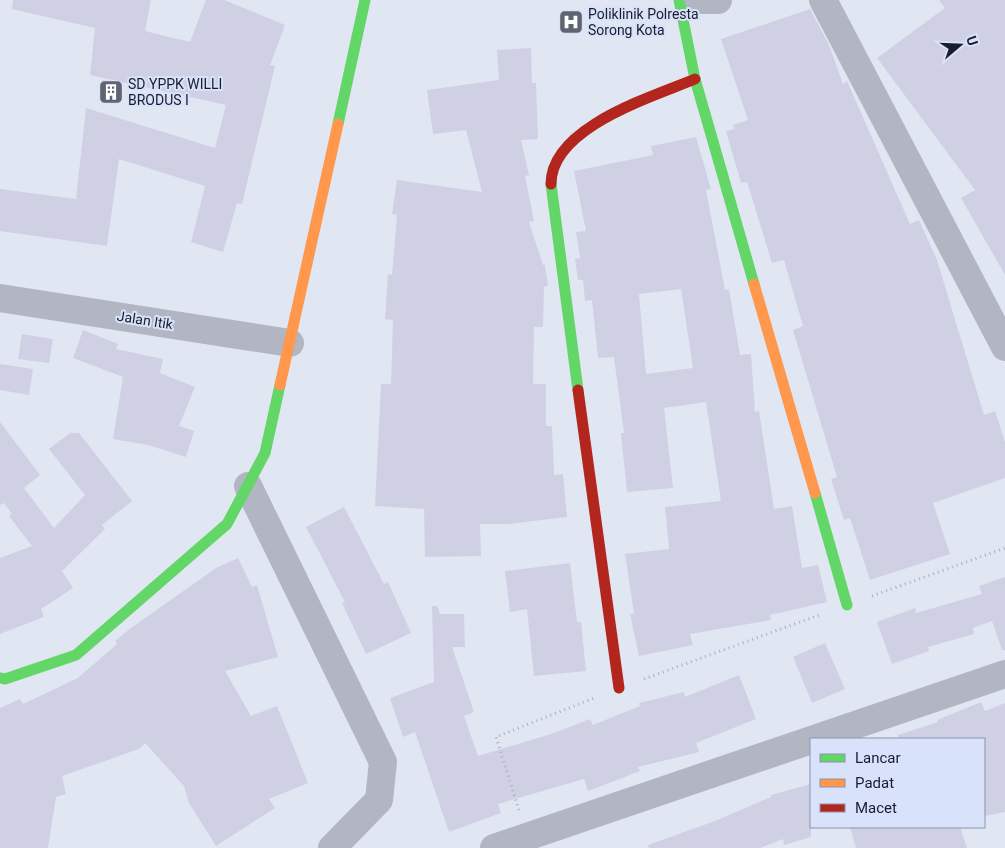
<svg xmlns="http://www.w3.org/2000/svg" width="1005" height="848" font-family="Roboto,sans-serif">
  <rect width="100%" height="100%" fill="#e1e6f3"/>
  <!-- building -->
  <path fill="#d0d0e5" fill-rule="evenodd" d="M13,0H151L145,31L190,42L206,0H224L285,25L270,65L275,66L242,204L237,203L223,252L191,242L205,186L119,159L107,246L0,231V189L76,199L86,108L215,148L226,105L90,75L95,28L12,9Z
    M939,0H1005V275L961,198L975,190L877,58L945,8Z
    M810,9L829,45L843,84L847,81L910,224L919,220L937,260L984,415L995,411L1005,442V478L933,503L950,554L870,580L850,518L844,520L831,479L837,477L793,330L803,326L784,260L772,263L747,182L741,183L726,131L735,129L733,125L748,120L721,39Z
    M531,48L532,83H536L538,139L521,140L529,175L525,176L534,221L529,222L543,265H545L548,286L544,287L543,327H534L533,384H546V426H552L554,475L563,474L567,517L508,524H480L481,556L425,557L424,509L375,506L381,384H391L393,320L385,319L388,274L392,275L397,215L392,214L397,180L482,192L466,130L433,134L427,90L499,80L497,50Z
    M696,137L711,189L706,190L725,290L729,289L740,355L751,354L755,412L759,411L774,509L792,506L802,568L818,565L827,602L770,615L771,620L690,634L693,645L639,656L630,614H634L625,554L669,549L665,507L721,501L706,402L664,408L673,488L627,492L621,433H624L614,357L598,358L592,300L585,301L583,280H578L575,259L580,258L576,232L586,231L574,171L653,155L651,146ZM681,289L693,368L646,374L639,294Z
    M83,330L118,344L116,349L163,359L160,373L195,387L179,426L194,431L186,457L148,445L113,439L123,377L73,358Z
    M22,334L53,339L49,363L18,359Z
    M0,364L33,369L29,395L0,390Z
    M0,422L40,475L24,488L54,528L85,495L49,449L70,433H79L132,501L102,525L105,529L62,571L73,588L41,609L44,617L0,634V558L32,546L9,516L12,514L4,503L0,505Z
    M344,507L384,584L388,582L411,633L366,654L342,603L345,602L306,527Z
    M238,558L252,587L257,585L278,657L225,671L251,716L277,706L308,783L269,799L275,808L216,846L189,803L184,786L145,743L139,749L62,776L66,794L56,797L48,848H0V708L20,699L23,704L78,678L117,644L115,641L131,628L216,568Z
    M570,563L577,622H581L586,671L534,676L527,609L510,612L505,571Z
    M1005,577V650H1002L992,621L973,628L974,634L928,647L929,651L892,664L877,622L915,608L916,613L982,594L979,586Z
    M432,606H437L440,614H464L465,647H452L474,712L464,716L478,756L554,733L590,719L593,725L640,706L639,703L684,692L685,697L739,675L756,719L696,743L699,752L638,767L640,771L588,791L584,779L498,804L501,813L449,832L415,732L403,737L390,698L434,682Z
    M825,643L845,689L812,703L793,657Z
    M981,702L985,711L1005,703V812L984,816V739H899L898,735L938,722L937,720Z
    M811,784V837L784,845L783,839L760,848H649L648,845L715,821L771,797V795Z
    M850,827H960L967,848H856Z"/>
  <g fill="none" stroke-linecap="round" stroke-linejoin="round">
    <!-- path -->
    <path stroke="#abafb9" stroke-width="3" stroke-dasharray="1 4" stroke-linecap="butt" d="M872,596L1005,548
      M644,679L822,614
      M519,810L496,737L594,698"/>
    <!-- street -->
    <path stroke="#b1b6c2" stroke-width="28" d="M689,0H718
      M823,0L1005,347
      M0,298L290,343
      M248,486L383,762L379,800L332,848
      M494,848L1005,674"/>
    <!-- fast -->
    <path stroke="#63d668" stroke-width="11" d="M679,0L695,79L754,284
      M338,124L365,0
      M551,184L578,390
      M815,493L847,605
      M0,678L5,679L76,655L227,524L265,453L280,385"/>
    <!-- slow -->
    <path stroke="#ff974d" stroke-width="11" d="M754,284L815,493
      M280,385L338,124"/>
    <!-- jam -->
    <path stroke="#b3261e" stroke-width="11" d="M551,184C551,127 652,97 695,79
      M578,390L619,688"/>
  </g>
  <!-- icons -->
  <defs>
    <symbol id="hospital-square" viewBox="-11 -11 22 22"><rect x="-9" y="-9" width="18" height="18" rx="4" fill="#5f6472" stroke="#d9e2fb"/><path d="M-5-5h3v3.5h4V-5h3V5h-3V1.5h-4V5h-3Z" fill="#fff"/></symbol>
    <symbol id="building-square" viewBox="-11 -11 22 22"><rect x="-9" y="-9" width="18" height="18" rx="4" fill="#5f6472" stroke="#d9e2fb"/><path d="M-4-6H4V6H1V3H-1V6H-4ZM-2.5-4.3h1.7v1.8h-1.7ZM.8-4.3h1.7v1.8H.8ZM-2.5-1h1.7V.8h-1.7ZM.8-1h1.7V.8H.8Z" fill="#fff"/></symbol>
  </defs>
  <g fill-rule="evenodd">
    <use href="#hospital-square" x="557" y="8" width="28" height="28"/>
    <use href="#building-square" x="97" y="78" width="28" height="28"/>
  </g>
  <g text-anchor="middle" stroke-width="4" stroke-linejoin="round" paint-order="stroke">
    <!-- poi labels -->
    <g font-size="14" fill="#191e2d" stroke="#d9e2fb" text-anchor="start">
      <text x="588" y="19">Poliklinik Polresta<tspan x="588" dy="16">Sorong Kota</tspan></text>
      <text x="128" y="89">SD YPPK WILLI<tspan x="128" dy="16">BRODUS I</tspan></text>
    </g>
    <!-- street labels -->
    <g font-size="14" fill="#191e2d" stroke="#d9e2fb">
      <text transform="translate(145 320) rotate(9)" y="5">Jalan Itik</text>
    </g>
  </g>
  <!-- legend -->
  <rect x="810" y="738" width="175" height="90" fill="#d9e2fb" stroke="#8c94a9"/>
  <rect x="820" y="754" width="25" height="8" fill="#63d668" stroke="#8c94a9"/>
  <text x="855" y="763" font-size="15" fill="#191e2d">Lancar</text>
  <rect x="820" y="779" width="25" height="8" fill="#ff974d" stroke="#8c94a9"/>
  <text x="855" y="788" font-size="15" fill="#191e2d">Padat</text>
  <rect x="820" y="804" width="25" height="8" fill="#b3261e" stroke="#8c94a9"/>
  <text x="855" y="813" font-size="15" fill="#191e2d">Macet</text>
  <!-- north arrow -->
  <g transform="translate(960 45) rotate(71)" stroke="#d9e2fb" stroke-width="4" paint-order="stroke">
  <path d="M0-4L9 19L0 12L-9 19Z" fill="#191e2d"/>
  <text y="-8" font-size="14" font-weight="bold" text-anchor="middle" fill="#191e2d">U</text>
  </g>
</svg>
